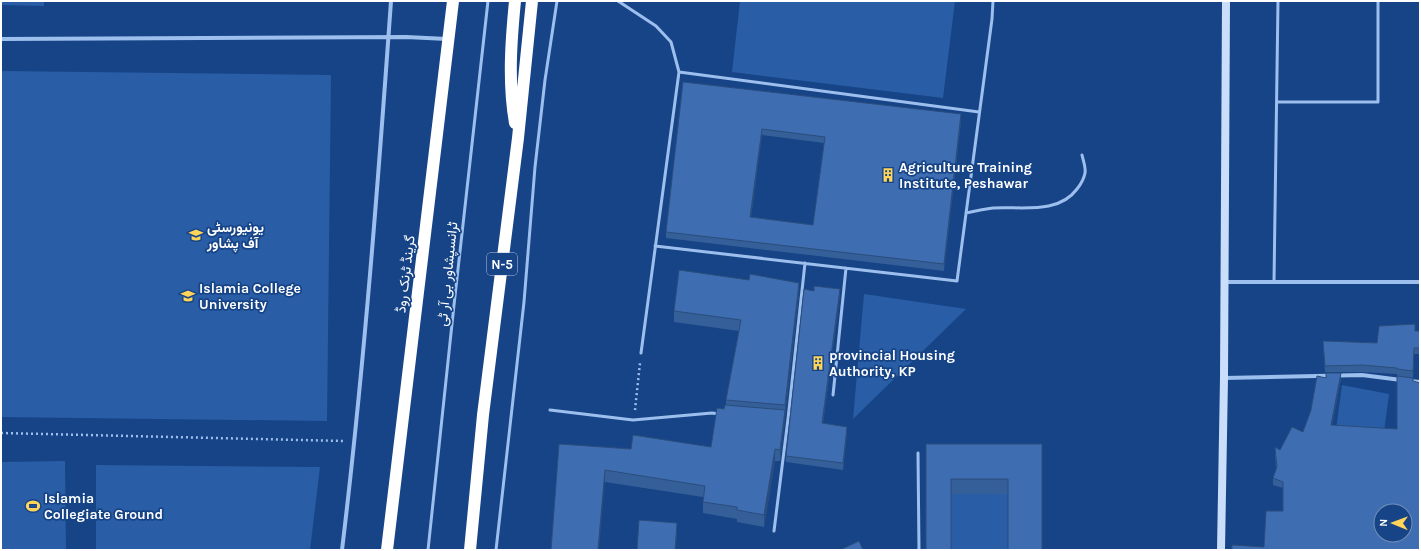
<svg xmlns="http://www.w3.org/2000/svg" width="1421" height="551" font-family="Karla,Vazirmatn,sans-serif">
  <rect width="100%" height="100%" fill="#164487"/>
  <!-- green -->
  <path fill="#295da6" d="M1,1H44V6L1,5Z
    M740,1H955L943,98L732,72Z
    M1,71L331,75L327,421L1,417Z
    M864,294L966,309L853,419Z
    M1342,385L1389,394L1384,432L1336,430Z
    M65,461L66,550H1V462Z
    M96,465L320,467L310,550H96Z
    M951,494H1008V550H951Z"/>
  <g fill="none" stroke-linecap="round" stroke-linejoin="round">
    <!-- path -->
    <path stroke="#9dbfee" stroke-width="2.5" stroke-dasharray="2 3" stroke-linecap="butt" d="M635,410L640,363
      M1,433L344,441"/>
    <!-- lane -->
    <path stroke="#9dbfee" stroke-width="3" d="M618,1L656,26L671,42L679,72L641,353
      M679,72L979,112
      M1277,102H1378V1
      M966,213C975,211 984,209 993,208C1020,206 1058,215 1077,189C1081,184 1084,179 1085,173C1086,167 1083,160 1082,155
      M655,246L957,281L992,19L993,1
      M1274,282L1278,1
      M833,395L846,268
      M550,410L633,420L712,413L720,414
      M918,453L919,550
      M774,531L788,419L805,263
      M428,550L454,305L488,1
      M496,550L524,302L535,167L545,80L557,1"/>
    <!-- street -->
    <path stroke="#9dbfee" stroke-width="4" d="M1,39L406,37L447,39
      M1225,282H1420
      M1224,378L1362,375L1401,380
      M1410,381L1420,382
      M342,550C364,368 378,184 391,1"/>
    <!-- secondary -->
    <path stroke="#caddfa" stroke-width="8" d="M1221,550L1224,378L1226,1"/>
    <!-- highway -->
    <path stroke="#fff" stroke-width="12" d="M515,1C511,42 508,83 515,123
      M387,550L453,1
      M470,550L483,415L518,138L532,1"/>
  </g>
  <!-- wall -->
  <path fill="#355f98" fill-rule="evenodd" d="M683,82L961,121L944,271L666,238V232ZM762,135L824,143L813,225L751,217Z
    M799,294L780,461H775L764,527L737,522V519L703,513V497L605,482L559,444L631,449L711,447L726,405V400L739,331L674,322V311Z
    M840,295L823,423L847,433L843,470L786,462V456Z
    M1415,331H1420V354H1414L1413,378L1397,376V374L1362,372H1325L1323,341L1377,343Z
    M1326,373L1341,379L1332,425L1397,429L1413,381L1420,550L1264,547L1283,511V488L1273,485V478L1276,469L1275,454V447L1280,450L1303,432L1326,378Z
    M926,444H1042L1008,494H951Z"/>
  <!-- shaded-wall -->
  <path fill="#2b4d7c" d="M961,114V121L944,271V264Z
    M762,129V135L750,223V217Z
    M799,283V294L785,416V405Z
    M840,289V295L822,430V423Z
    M1341,373V379L1331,431V425Z
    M785,410V422L780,461V450Z
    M847,427V433L843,470V463Z
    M775,449V461L764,527V515Z
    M605,470V482L599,550H598Z
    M677,523V535L676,550H675Z"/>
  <!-- building -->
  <path fill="#3e6eb1" stroke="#2b4d7c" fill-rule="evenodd" d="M683,82L961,114L944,264L666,232ZM762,129L825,137L813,225L750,217Z
    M679,270L749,280L750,274L799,283L785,405L726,400L741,320L674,311Z
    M814,286L840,289L822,423L847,427L843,463L786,456L804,289L814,291Z
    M1415,324V331H1420V348H1414L1413,371L1397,369V368L1362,365L1325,366L1323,341L1377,343L1379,326Z
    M1326,373H1341L1331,425L1397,429V376L1413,378V381L1420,383V550H1232V545L1264,547L1266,511H1283V482L1273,478L1277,467L1275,447L1280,450L1292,427L1303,432L1311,410L1317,376L1326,378ZM1381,511H1405V535H1381Z
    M725,405L785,410L780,450L775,449L764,515L737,510V507L703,502L705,486L605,470L598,550H551L559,444L631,449L633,435L711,447L717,408L724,409Z
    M926,444H1042V550H1008V479H951V550H926Z
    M639,520L677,523L675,550H637Z
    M859,541L863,550H840Z"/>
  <!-- icons -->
  <defs>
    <symbol id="building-bare" viewBox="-9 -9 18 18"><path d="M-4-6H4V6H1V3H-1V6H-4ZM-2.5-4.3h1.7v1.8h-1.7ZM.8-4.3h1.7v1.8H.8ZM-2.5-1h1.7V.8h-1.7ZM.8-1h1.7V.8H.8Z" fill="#ffd459" stroke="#164487" stroke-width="2.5" paint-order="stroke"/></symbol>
    <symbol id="university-bare" viewBox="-9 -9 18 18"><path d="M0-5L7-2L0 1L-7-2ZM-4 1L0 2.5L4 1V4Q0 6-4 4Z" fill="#ffd459" stroke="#164487" stroke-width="2.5" paint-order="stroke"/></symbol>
    <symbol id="stadium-bare" viewBox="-9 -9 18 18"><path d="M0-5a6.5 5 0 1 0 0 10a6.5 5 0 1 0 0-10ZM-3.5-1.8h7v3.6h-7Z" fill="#ffd459" stroke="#164487" stroke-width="2.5" paint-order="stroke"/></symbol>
  </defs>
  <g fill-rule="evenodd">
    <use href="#building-bare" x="878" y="165" width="20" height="20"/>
    <use href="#university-bare" x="186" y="225" width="20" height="20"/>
    <use href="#university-bare" x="178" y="286" width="20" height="20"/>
    <use href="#building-bare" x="808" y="353" width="20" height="20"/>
    <use href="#stadium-bare" x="23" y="496" width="20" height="20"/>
  </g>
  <g text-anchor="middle" stroke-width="3.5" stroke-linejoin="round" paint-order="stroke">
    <!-- shield labels -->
    <rect fill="#164487" stroke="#b9c7db" stroke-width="1" x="487" y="253" width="30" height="22" rx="3"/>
    <g font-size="13" font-weight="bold" fill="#fff">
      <text x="502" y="269">N-5</text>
    </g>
    <!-- poi labels -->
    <g font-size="14" font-weight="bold" fill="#fff" stroke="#164487" text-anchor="start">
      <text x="899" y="172">Agriculture Training<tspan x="899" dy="16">Institute, Peshawar</tspan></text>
      <text x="207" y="232">یونیورسٹی<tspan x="207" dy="16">آف پشاور</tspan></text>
      <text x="199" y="293">Islamia College<tspan x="199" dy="16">University</tspan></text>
      <text x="829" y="360">provincial Housing<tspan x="829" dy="16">Authority, KP</tspan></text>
      <text x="44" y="503">Islamia<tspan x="44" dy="16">Collegiate Ground</tspan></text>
    </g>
    <!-- street labels -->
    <g font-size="14" fill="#fff" stroke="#164487">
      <text transform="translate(405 274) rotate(-83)" y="5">گرینڈ ٹرنک روڈ</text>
      <text transform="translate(447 274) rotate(-84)" y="5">ٹرانسپشاور بی آر ٹی</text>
    </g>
  </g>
  <!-- border -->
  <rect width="1421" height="551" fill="none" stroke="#ffffff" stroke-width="4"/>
  <!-- north arrow -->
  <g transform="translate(1393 523) rotate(271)"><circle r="19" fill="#164487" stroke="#738fb7"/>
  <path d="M0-3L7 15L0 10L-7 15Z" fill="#ffd459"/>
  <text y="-6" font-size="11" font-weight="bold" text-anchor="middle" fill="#ffffff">N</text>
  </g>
</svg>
